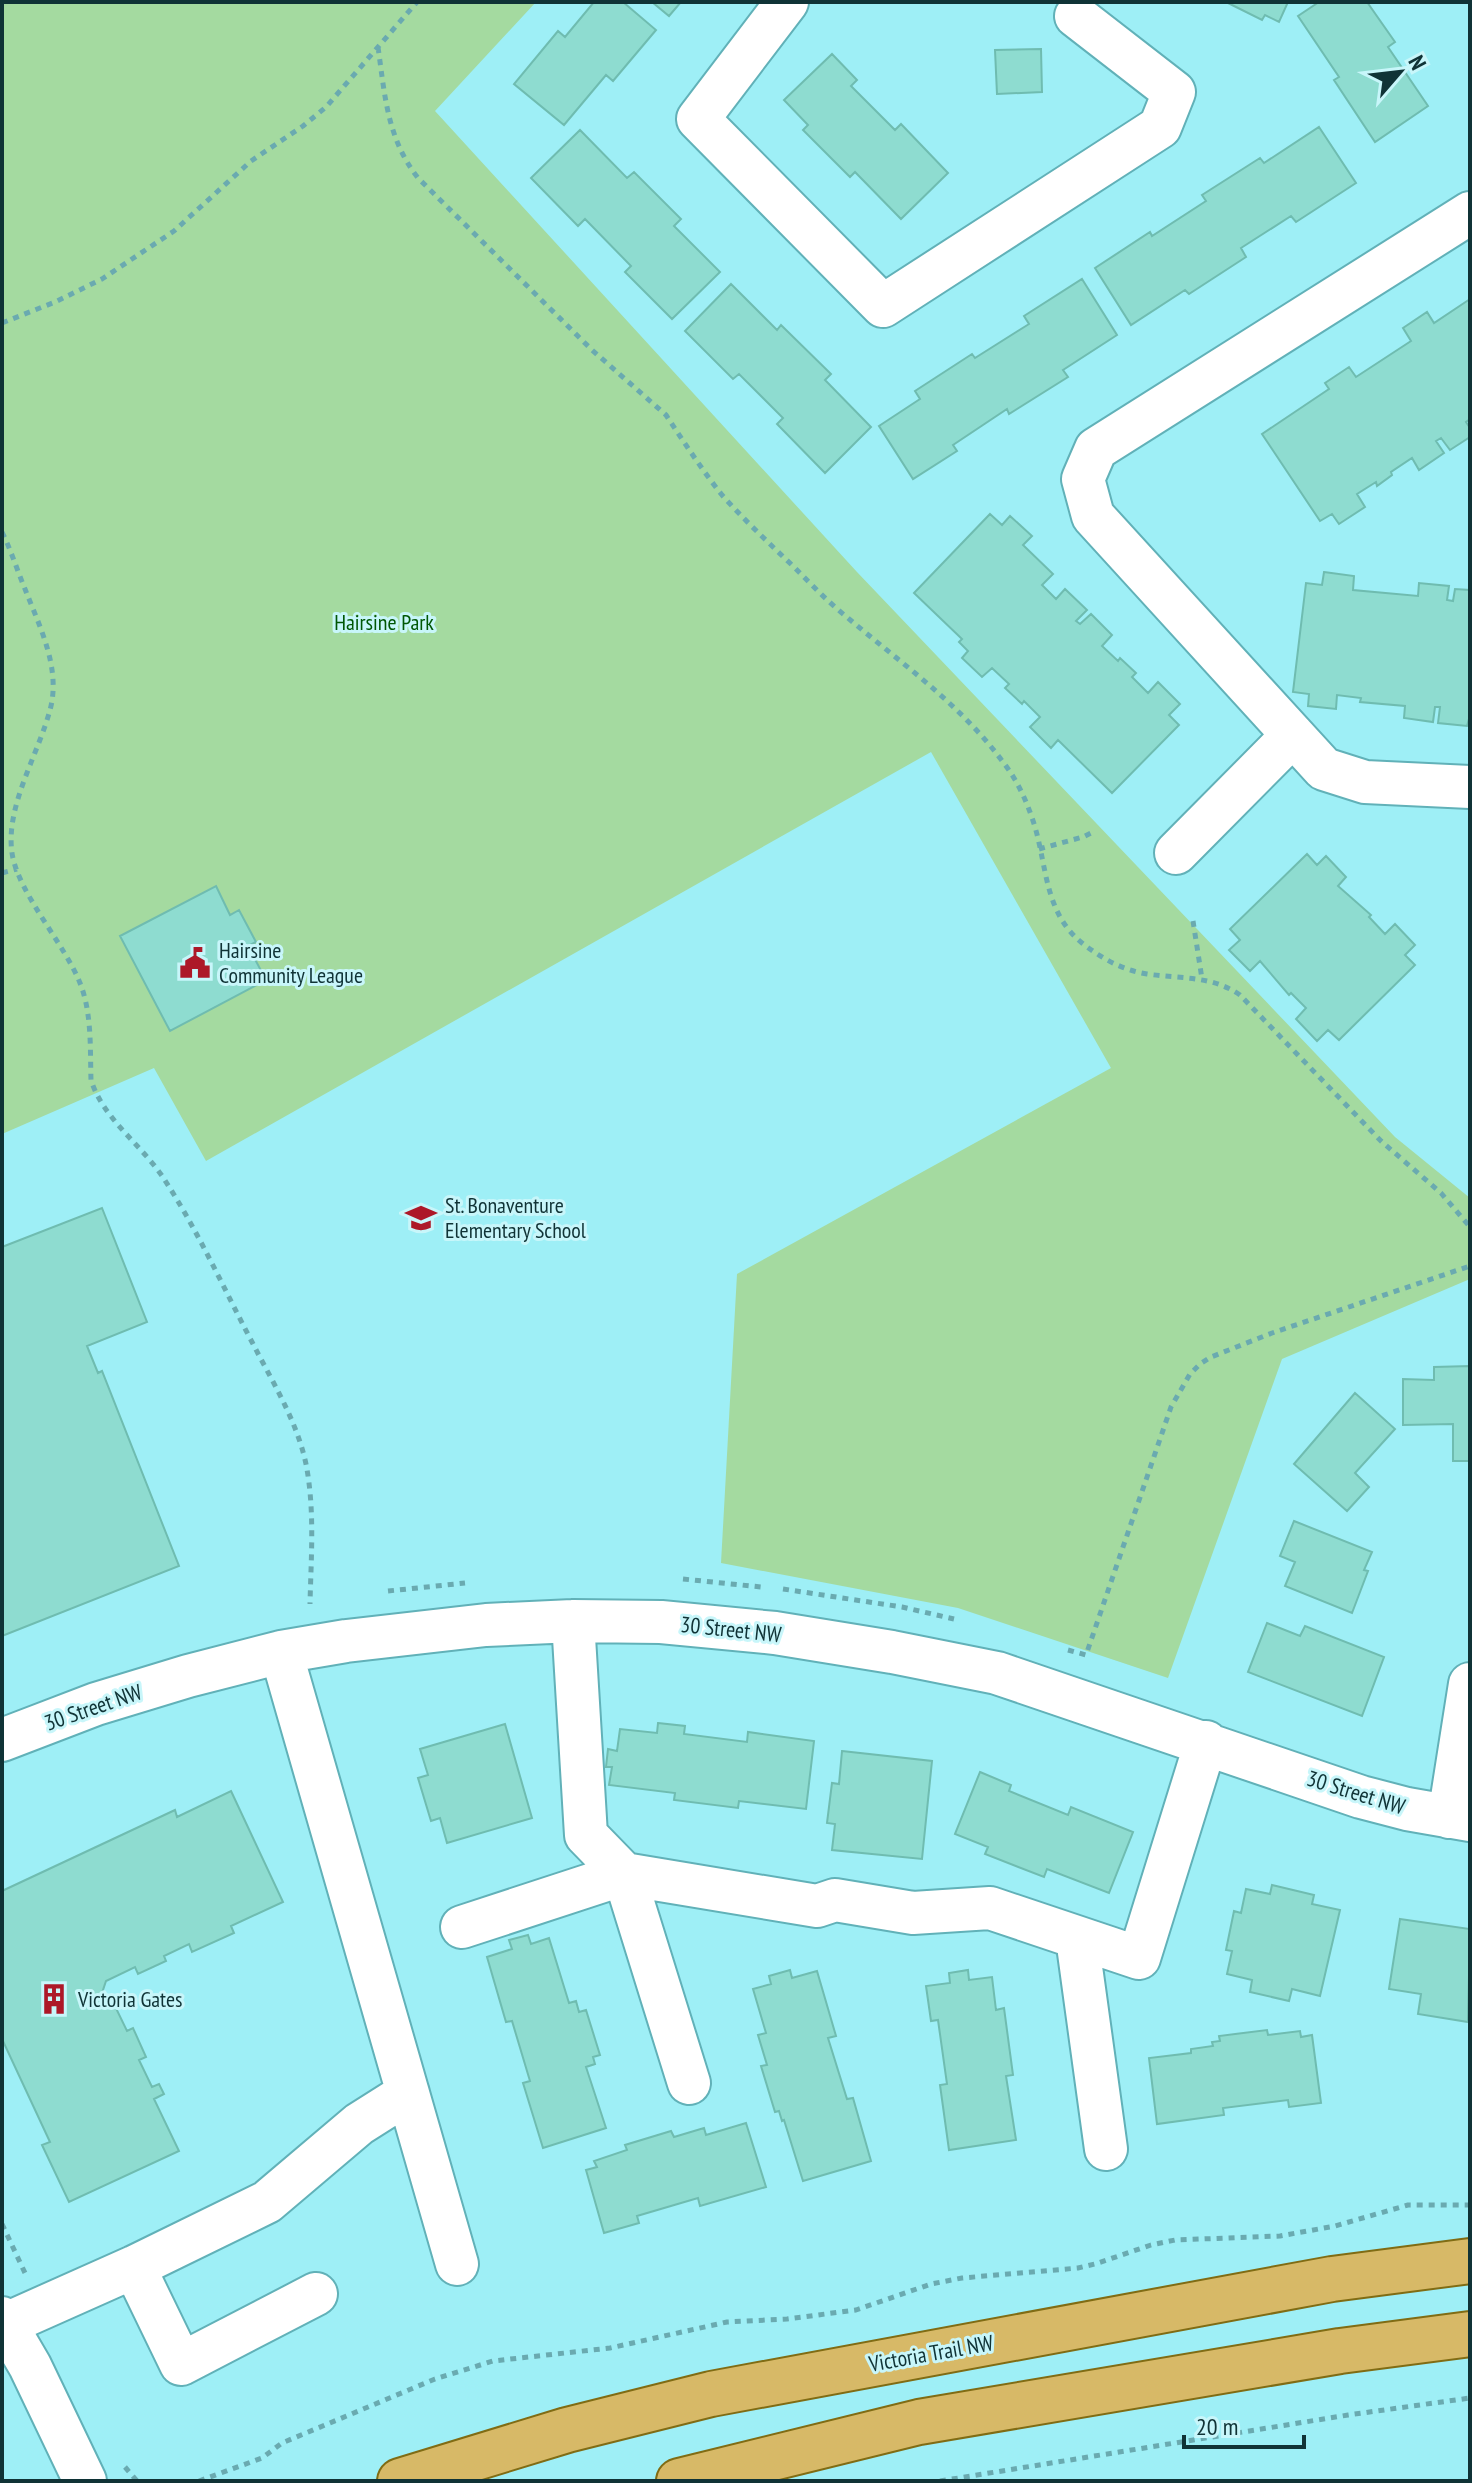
<svg xmlns="http://www.w3.org/2000/svg" width="1472" height="2483" font-family="'PT Sans Narrow',sans-serif">
  <rect width="100%" height="100%" fill="#9eeff6"/>
  <!-- green -->
  <path fill="#a4daa0" d="M2,2H536L435,111L857,572L1395,1137L1470,1198V1279L1282,1359L1168,1678L958,1608L721,1563L737,1274L1111,1068L931,752L206,1161L154,1068L2,1134Z"/>
  <!-- building -->
  <path fill="#8edcd0" stroke="#6fbcb0" stroke-width="2" d="M594,2H623L656,30L613,81L606,75L564,125L514,84L558,31L565,37Z
    M652,2H681L669,16Z
    M1226,2H1288L1279,22L1265,15L1262,20Z
    M1319,2H1367L1395,42L1388,47L1428,106L1375,142L1334,80L1339,77L1298,16Z
    M1041,49L1042,92L997,94L995,50Z
    M832,54L857,80L851,86L895,130L901,124L948,173L901,219L855,172L850,177L803,130L808,125L784,100Z
    M1319,127L1356,183L1296,222L1291,216L1241,248L1246,257L1189,294L1185,290L1131,325L1095,268L1150,232L1152,236L1206,201L1202,195L1260,158L1264,163Z
    M580,130L627,178L634,172L681,219L674,226L720,272L672,319L625,272L631,266L585,219L578,226L531,178Z
    M1082,279L1117,335L1063,370L1068,377L1009,414L1007,409L953,445L957,451L913,479L879,426L920,399L915,391L972,354L975,358L1029,324L1024,316Z
    M731,284L777,330L781,325L831,374L825,380L871,427L825,473L777,424L783,418L739,374L733,379L685,331Z
    M1470,299V419L1466,422L1470,428V437L1450,450L1441,438L1436,441L1444,453L1419,470L1412,458L1391,472L1392,475L1377,486L1376,482L1357,494L1365,507L1339,524L1332,514L1320,521L1262,434L1329,389L1325,383L1349,367L1356,377L1411,341L1403,328L1427,312L1434,323Z
    M990,514L1002,525L1010,516L1032,536L1023,545L1053,574L1042,585L1056,599L1065,589L1087,610L1076,621L1080,624L1091,614L1112,635L1102,646L1118,661L1120,658L1136,673L1132,677L1148,693L1158,682L1180,704L1169,715L1179,725L1112,793L1058,740L1051,748L1030,727L1040,717L1024,701L1022,704L1005,688L1009,684L992,668L982,677L962,658L968,651L959,642L962,639L914,593Z
    M1324,572L1354,576L1353,590L1418,596L1419,583L1449,586L1447,600L1453,601L1455,589L1470,590V715L1467,726L1438,723L1440,707H1435L1433,722L1404,718L1405,706L1360,702L1361,698L1337,695L1336,709L1308,706L1309,694L1293,692L1306,583L1322,585Z
    M1307,854L1317,865L1326,856L1346,877L1338,886L1371,915L1369,917L1385,934L1395,924L1415,945L1405,955L1415,965L1339,1040L1328,1030L1317,1041L1296,1019L1306,1008L1291,993L1289,995L1260,961L1250,971L1229,950L1240,940L1230,929Z
    M216,886L230,915L239,910L256,942L248,946L266,980L170,1031L120,936Z
    M102,1208L147,1322L87,1346L98,1373L102,1371L179,1566L2,1636V1247Z
    M1470,1366V1461H1453V1424L1403,1425V1379L1434,1380V1367Z
    M1355,1393L1395,1429L1355,1473L1369,1487L1347,1511L1294,1464Z
    M1294,1521L1372,1552L1364,1570L1368,1571L1352,1613L1285,1586L1295,1562L1280,1556Z
    M1267,1623L1300,1636L1305,1626L1384,1657L1362,1716L1248,1672Z
    M658,1723L685,1726L684,1734L747,1742L748,1732L814,1741L806,1809L739,1801L738,1808L674,1800L675,1793L609,1785L612,1767H606L608,1749L617,1751L620,1729L657,1733Z
    M505,1724L532,1818L447,1843L440,1818L431,1821L418,1778L428,1775L420,1749Z
    M842,1751L932,1761L922,1859L832,1850L835,1824L827,1823L832,1783L839,1784Z
    M980,1772L1011,1785L1009,1791L1068,1815L1071,1807L1133,1832L1109,1893L1047,1869L1044,1877L985,1854L988,1847L955,1834Z
    M231,1791L283,1902L231,1926L234,1933L192,1952L189,1944L164,1956L166,1961L138,1974L135,1967L106,1981L101,1996L113,2002L127,2031L133,2028L146,2057L139,2060L152,2087L159,2084L164,2094L154,2099L179,2151L69,2202L42,2145L50,2142L2,2039V1891L175,1810L177,1817Z
    M1272,1885L1314,1895L1312,1904L1340,1910L1320,1996L1292,1989L1289,2001L1250,1992L1252,1980L1227,1974L1232,1951L1226,1950L1234,1911L1241,1913L1246,1889L1270,1894Z
    M1400,1919L1470,1929L1468,2022L1418,2014L1421,1994L1389,1989Z
    M528,1935L531,1944L549,1938L569,2003L576,2001L579,2012L586,2010L600,2055L593,2057L595,2064L586,2067L606,2128L543,2148L523,2083L530,2081L512,2021L506,2022L487,1957L512,1949L509,1940Z
    M790,1970L792,1978L817,1971L836,2036L828,2038L847,2099L853,2098L871,2161L803,2181L784,2120L782,2121L779,2111L775,2112L761,2066L767,2065L758,2035L766,2033L753,1989L771,1984L769,1976Z
    M968,1970L969,1980L992,1977L996,2010L1004,2008L1013,2075L1006,2076L1016,2140L949,2150L940,2085L947,2084L938,2020L931,2021L926,1986L950,1983L949,1973Z
    M1267,2030L1268,2035L1300,2031L1301,2037L1312,2035L1321,2103L1289,2107L1288,2100L1223,2108L1224,2115L1157,2124L1149,2058L1191,2053V2049L1213,2046L1212,2042L1220,2041L1219,2036Z
    M746,2123L766,2187L700,2206L698,2198L637,2216L639,2223L604,2233L586,2170L597,2167L594,2161L627,2150L625,2145L671,2131L674,2137L704,2128L706,2135Z"/>
  <g fill="none" stroke-linecap="round" stroke-linejoin="round">
    <defs>
      <path id="minor" d="M787,2L698,119L883,306L1160,127L1174,92L1076,16
        M1470,213L1096,449L1083,479L1093,516L1324,769L1365,782L1470,787
        M1176,853L1293,735
        M573,1621L586,1835L624,1874L689,2083
        M281,1652L457,2264
        M2,1740L96,1704L188,1676L281,1652L346,1641L486,1625L573,1621L661,1622L775,1633L892,1652L997,1673L1361,1797L1407,1809L1470,1820
        M1449,1817L1470,1684
        M462,1927L624,1874L817,1906L835,1900L913,1913L990,1908L1139,1958L1206,1742
        M1077,1938L1106,2149
        M134,2267L181,2364L316,2294
        M2,2318L30,2366L85,2481
        M6,2324L134,2267L267,2202L359,2124L408,2093"/>
      <path id="major" d="M400,2481L567,2430L711,2394L1332,2279L1470,2261
        M679,2481L919,2422L1340,2351L1470,2334"/>
    </defs>
    <!-- minor casing -->
    <use href="#minor" stroke="#61b1b8" stroke-width="46"/>
    <!-- major casing -->
    <use href="#major" stroke="#806c14" stroke-width="48"/>
    <!-- path -->
    <path stroke="#6aaab0" stroke-width="5" stroke-dasharray="6 6" stroke-linecap="butt" d="M378,47C385,96 387,138 418,178L592,350L666,415C684,442 702,470 722,495C745,521 770,544 795,568C812,585 829,603 848,618C902,664 960,704 1003,762C1018,781 1028,804 1035,827C1047,868 1045,913 1082,943C1101,958 1122,970 1147,974C1180,979 1211,975 1240,995L1381,1141L1441,1193L1470,1227
      M2,323L55,302L102,279L174,231L251,161L303,126L326,107L417,2
      M2,532C11,550 17,570 25,589C39,625 60,666 51,706C40,752 5,805 12,853C18,893 64,943 80,983C92,1013 90,1048 91,1080C104,1121 144,1146 166,1182C199,1233 224,1289 252,1342C272,1381 297,1421 306,1464C315,1510 311,1558 310,1604
      M1039,849L1083,837L1095,831
      M2,873L17,869
      M1193,921L1202,979
      M683,1579L761,1587
      M783,1589L902,1607L954,1619
      M388,1591L465,1583
      M1068,1650L1086,1655L1171,1407L1190,1374L1200,1364L1211,1357L1272,1333L1470,1266
      M2,2224L25,2273
      M125,2467L137,2481
      M199,2481L262,2458L282,2443L435,2379L493,2361L610,2348L727,2322L787,2319L856,2310L931,2284L962,2278L1078,2268L1095,2264L1151,2245L1175,2240L1280,2236L1335,2226L1408,2205H1470
      M940,2481L1348,2415L1470,2398"/>
    <!-- minor -->
    <use href="#minor" stroke="#fff" stroke-width="42"/>
    <!-- major -->
    <use href="#major" stroke="#d7b967" stroke-width="44"/>
  </g>
  <!-- icons -->
  <defs>
    <symbol id="civic-bare" viewBox="-9 -9 18 18"><path d="M-.6-6.5H3V-4.5H.6V-3L4-1V1h2V6H-6V1h2V-1L-.6-3ZM-1.2 2.5V6h2.4V2.5Z" fill="#ad1828" stroke="#c8f6fa" stroke-width="2.5" paint-order="stroke"/></symbol>
    <symbol id="school-bare" viewBox="-9 -9 18 18"><path d="M0-5L7-2L0 1L-7-2ZM-4 1L0 2.5L4 1V4Q0 6-4 4Z" fill="#ad1828" stroke="#c8f6fa" stroke-width="2.5" paint-order="stroke"/></symbol>
    <symbol id="building-bare" viewBox="-9 -9 18 18"><path d="M-4-6H4V6H1V3H-1V6H-4ZM-2.5-4.3h1.7v1.8h-1.7ZM.8-4.3h1.7v1.8H.8ZM-2.5-1h1.7V.8h-1.7ZM.8-1h1.7V.8H.8Z" fill="#ad1828" stroke="#c8f6fa" stroke-width="2.5" paint-order="stroke"/></symbol>
  </defs>
  <g fill-rule="evenodd">
    <use href="#civic-bare" x="173" y="941" width="44" height="44"/>
    <use href="#school-bare" x="399" y="1196" width="44" height="44"/>
    <use href="#building-bare" x="32" y="1977" width="44" height="44"/>
  </g>
  <g text-anchor="middle" stroke-width="6" stroke-linejoin="round" paint-order="stroke">
    <!-- park labels -->
    <g font-size="22" fill="#005705" stroke="#c8f6fa">
      <text x="384" y="630">Hairsine Park</text>
    </g>
    <!-- poi labels -->
    <g font-size="22" fill="#103336" stroke="#c8f6fa" text-anchor="start">
      <text x="219" y="958">Hairsine<tspan x="219" dy="25">Community League</tspan></text>
      <text x="445" y="1213">St. Bonaventure<tspan x="445" dy="25">Elementary School</tspan></text>
      <text x="78" y="2007">Victoria Gates</text>
    </g>
    <!-- street labels -->
    <g font-size="22" fill="#103336" stroke="#c8f6fa">
      <text transform="translate(731 1629) rotate(6)" y="8">30 Street NW</text>
      <text transform="translate(93 1707) rotate(-19)" y="8">30 Street NW</text>
      <text transform="translate(1356 1792) rotate(17)" y="8">30 Street NW</text>
      <text transform="translate(931 2353) rotate(-10)" y="8">Victoria Trail NW</text>
    </g>
  </g>
  <!-- border -->
  <rect width="1472" height="2483" fill="none" stroke="#103336" stroke-width="8"/>
  <!-- north arrow -->
  <g transform="translate(1400 72) rotate(62)" stroke="#c8f6fa" stroke-width="6" paint-order="stroke">
  <path d="M0-6L14 30L0 20L-14 30Z" fill="#103336"/>
  <text y="-12" font-size="22" font-weight="bold" text-anchor="middle" fill="#103336">N</text>
  </g>
  <!-- scale -->
  <path d="M1184 2435v12h120v-12" fill="none" stroke="#103336" stroke-width="4"/>
  <text x="1196" y="2435" font-size="24" fill="#103336" stroke="#c8f6fa" stroke-width="6" paint-order="stroke">20 m</text>
</svg>
